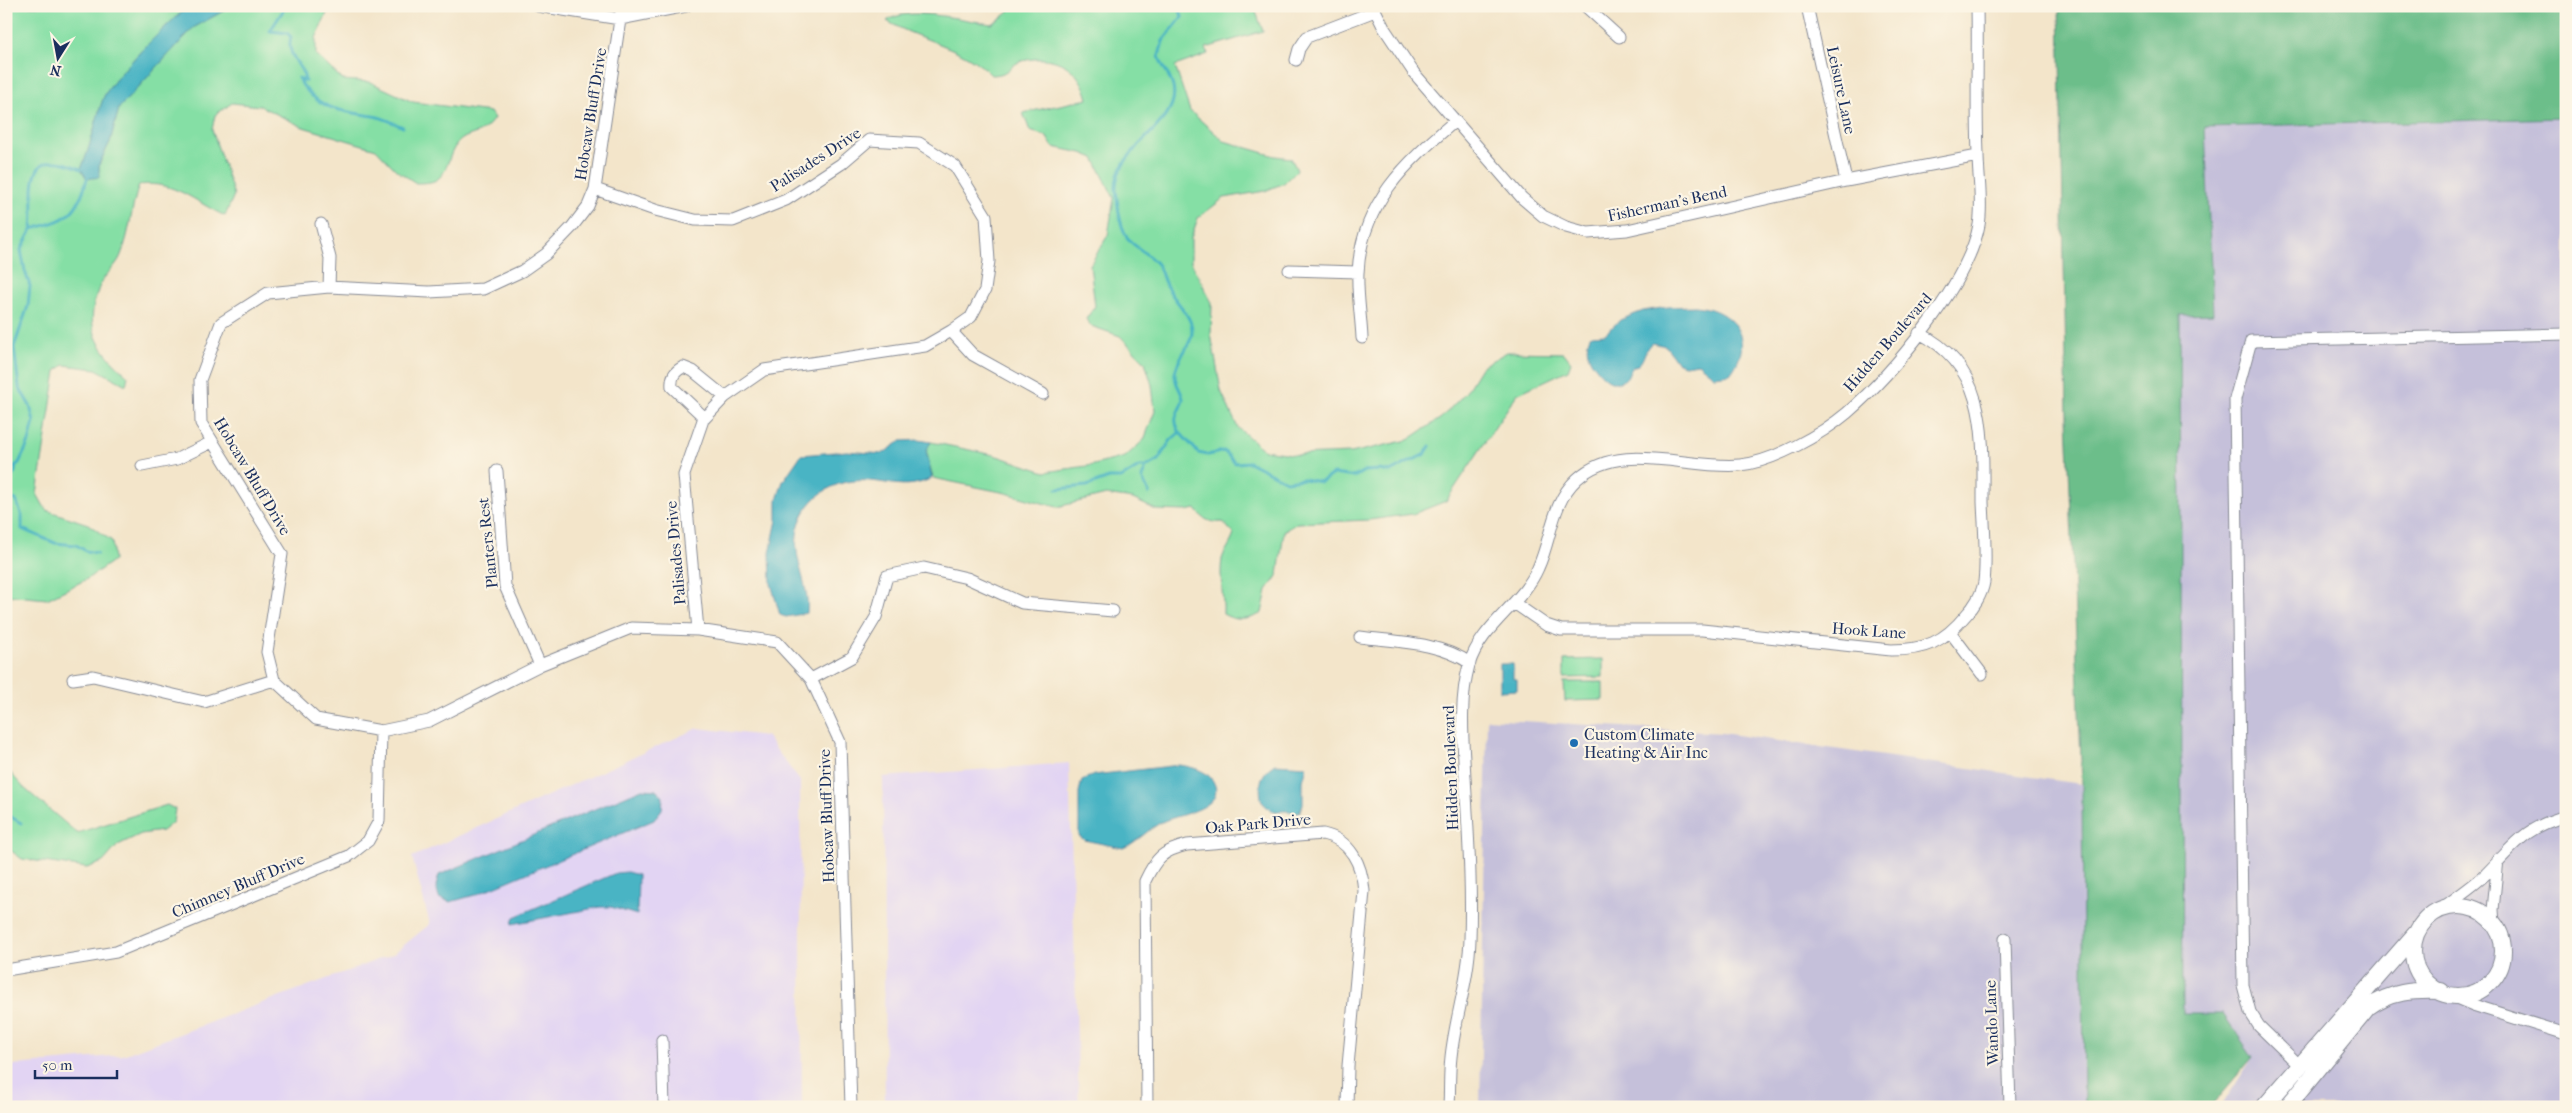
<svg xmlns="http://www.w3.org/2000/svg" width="2572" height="1113" font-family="'IM FELL French Canon',serif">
  <rect width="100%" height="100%" fill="#fcf5e5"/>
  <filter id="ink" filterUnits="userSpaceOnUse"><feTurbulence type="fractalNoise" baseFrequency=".02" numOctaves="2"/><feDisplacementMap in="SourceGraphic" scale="10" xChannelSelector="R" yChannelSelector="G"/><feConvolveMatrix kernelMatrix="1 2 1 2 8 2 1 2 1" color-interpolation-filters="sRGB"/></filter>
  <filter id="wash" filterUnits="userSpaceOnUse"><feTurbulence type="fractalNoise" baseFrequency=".0096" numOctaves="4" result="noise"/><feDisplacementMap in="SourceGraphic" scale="20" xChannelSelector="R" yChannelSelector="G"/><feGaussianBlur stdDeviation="1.12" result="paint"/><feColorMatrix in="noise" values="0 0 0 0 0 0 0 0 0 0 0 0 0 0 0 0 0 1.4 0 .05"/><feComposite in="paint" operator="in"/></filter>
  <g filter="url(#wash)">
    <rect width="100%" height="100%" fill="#f3e5ca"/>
    <!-- built -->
    <path fill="#e2d4f3" d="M698,728L766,736L800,781L802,1107H6V1066L123,1055L393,954L430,924L412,857Z
      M1069,763L1079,1107H885L883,777Z"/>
    <!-- industrial -->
    <path fill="#c5c0da" d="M2566,118V1107H2221L2253,1057L2183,1014L2180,315L2213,314L2205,127Z
      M1487,719L1722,733L2082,784L2084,1107H1480Z"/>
    <!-- green -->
    <path fill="#85dfa5" stroke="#508782" d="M6,6H190C173,17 109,81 103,99C95,122 91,146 81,169L99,176V165L110,142L119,108L193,28L232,6H330L316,38V55L343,80L370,82L413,102L490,112L494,118C482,138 467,131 457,144C448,154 448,174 436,180C431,183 422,183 416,183L396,170L376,149L303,127L260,106L232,103L215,115L212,130L234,195L225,216C195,202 174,180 139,185C131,208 130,233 121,255C117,266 106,273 101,283C82,327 96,347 128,376L126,385L96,369L64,365L56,371L37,494L46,510L88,524L112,541L114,560L87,579L47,599L6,595Z
      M1012,6H1256V12L1263,31L1206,48L1208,54L1175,66L1190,111L1224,141L1275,156L1291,158L1297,170L1284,183L1265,191L1224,198L1198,218L1191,238V262L1212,303L1211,334L1221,391L1238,428L1264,450L1297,455L1351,453L1408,440L1441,418L1466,392L1482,366L1507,352L1564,353L1571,362L1568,370L1517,394L1446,501L1413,514L1369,520L1297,523L1284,531L1278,575L1267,590L1262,613C1249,620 1237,622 1223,614C1224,595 1219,578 1222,559C1224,552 1231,544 1234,534L1223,522C1210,523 1203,520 1196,509L1185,511L1156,510L1133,499L1106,495L1057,507L1006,493L933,478L926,450L931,442L994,455L1045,472L1094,465L1125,457L1144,440L1155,411L1152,385L1145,362L1120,336L1091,326L1086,319L1095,306L1090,265L1108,235L1114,198L1094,158L1082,153L1053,147L1046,136L1030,131L1023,113L1088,99C1080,67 1055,53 1022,61C1009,65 1010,75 991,75C964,46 920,41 887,21C906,5 967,21 992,24L1008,13Z
      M1603,659V677L1564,678V660Z
      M1564,682H1603V700L1565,701Z
      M6,768L24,788L77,833L167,805L175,809L173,822L162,831L141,834L118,845L103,862L87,868L22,859L6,847Z"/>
    <!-- forest -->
    <path fill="#6cbe8a" stroke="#447674" d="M2059,6H2566V118L2205,127L2213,314L2180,315L2183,1014H2223L2253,1057L2210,1107H2084L2082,784L2067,418Z"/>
    <!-- water -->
    <path fill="#48b4c4" stroke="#327291" d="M190,6H232L193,28L119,108L110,142L99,164V177L87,179L81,169C91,146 95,122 103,99C109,81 173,17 190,6Z
      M1695,306C1733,309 1757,340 1730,374L1714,376L1698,363L1685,365L1678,363L1666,346L1652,343C1644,349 1646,355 1640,363C1638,366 1633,366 1631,369C1628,373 1629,376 1625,379C1612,390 1597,370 1591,361C1586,352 1586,343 1591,335L1605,334L1620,320L1643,311L1668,307Z
      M919,440L931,442L926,450L932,478C903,493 883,478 854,481C825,483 801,506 797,534C793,562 811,588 807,613L786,617L780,615L771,584L770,553L777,520V500L783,481L801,455L847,451L882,454L901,441Z
      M1500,664H1513V679H1517V690L1500,691Z
      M1275,764L1307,766L1303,781V804L1299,813C1295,813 1292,811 1287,811C1274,811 1273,814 1262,802C1258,786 1260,773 1275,764Z
      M1180,765C1191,767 1207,770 1213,781C1228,808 1180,814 1164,821C1149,828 1138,842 1123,848L1084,840L1079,836V792L1082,780L1094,775Z
      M642,789L657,790L663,797L662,809L654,820L475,895L450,902L439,898L436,886L439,875Z
      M627,872L638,875L637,915L611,907H600L512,924L514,917L616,873Z"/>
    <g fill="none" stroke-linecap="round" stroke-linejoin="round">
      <!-- stream -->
      <path stroke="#48b4c4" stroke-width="3" d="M286,6L270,31L287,33L291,37C285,57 305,66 305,81L298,78C316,110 341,111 373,116C383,117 393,123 403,127
        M1179,6L1182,17L1163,41L1159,56C1162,67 1171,77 1173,87C1182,124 1113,149 1116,190C1118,205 1119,229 1130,241C1138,249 1148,254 1156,263C1161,268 1162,277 1165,283C1171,297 1184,307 1190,321C1199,342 1176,355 1175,374C1174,383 1182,391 1183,399C1182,406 1178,410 1176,417C1173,432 1191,442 1198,453L1208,455L1224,451L1235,463L1249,462L1286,481L1303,479L1321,482L1333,474L1354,477L1364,471L1379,470L1390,472L1425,454L1430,446
        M32,229C36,194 20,142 81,169
        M6,467L10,469L19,463L29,442L34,422L30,406L19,387L14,347L28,306L30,286L25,271L21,250L32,229C68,219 76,216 87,179
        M1146,467L1142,478L1149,493
        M6,479H10L15,472L16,465
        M1057,489L1087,486L1109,478H1121L1139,467H1146L1158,460L1171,440L1180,432
        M6,492L10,499L16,500L22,516V529L55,543L76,545L86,551L97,553
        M6,814L21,823"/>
    </g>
  </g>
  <g filter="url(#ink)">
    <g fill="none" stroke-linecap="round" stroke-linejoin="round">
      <defs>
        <path id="street" d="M538,6L620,19L686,6
          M622,6L595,189L588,206L572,227L546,254L522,271L483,289L429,292L329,287L268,293L221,323L200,380L201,423L282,554L267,652L274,680L316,719L381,731L429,721L540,665L631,628L698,630L777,642L811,679L840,742L851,1107
          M1373,6L1384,28L1414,73L1522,198L1543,216L1566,227L1588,233L1627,230L1846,181L1978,156
          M1585,6L1619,37
          M1807,6L1846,181
          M1296,60L1299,49L1307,37L1375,11
          M595,189L655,210L695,220L733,221L786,200L841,164L869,140L919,143L955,166L986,216L989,261L985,290L971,317L951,331
          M321,224L330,258L329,287
          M1289,270L1358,272
          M1362,338C1361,316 1357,294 1358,273C1361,203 1406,163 1455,121
          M705,418L672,387C671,377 674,372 683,367L693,371L725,397
          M142,466L177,459L212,442
          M497,471L505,586L540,665
          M1514,603L1546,625L1561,630H1702L1891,650C1925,650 1944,642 1966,615C1974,607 1982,594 1984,582C1987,557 1984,528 1983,502C1983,436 1988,367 1919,333
          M698,630L684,475L703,420L725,397L764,370L925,346L951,331L973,355L1043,394
          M1951,633L1982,674
          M1360,637C1397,642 1438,642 1470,663
          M73,679L93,676L204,702L274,680
          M811,679L852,657L876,617L887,576L924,568L967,578L1022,603L1113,611
          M2440,910C2455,898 2472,887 2486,874C2515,845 2523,828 2566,816
          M2494,924L2493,910L2498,859
          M2005,939L2010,1107
          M6,970L116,952L349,856L368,841L379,821L381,731
          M2449,995L2473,1005L2566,1034
          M662,1040L664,1107
          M2300,1066L2259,1026L2250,1012L2243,985L2235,399L2251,341L2566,334
          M1147,1107L1145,881C1156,858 1162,851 1187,845L1323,834C1351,840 1362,865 1364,891L1348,1066L1347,1107
          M1449,1107C1450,1090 1449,1074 1451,1057C1455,1018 1469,979 1470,939C1472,885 1468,831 1465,777C1463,740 1459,701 1469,665C1481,625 1522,605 1538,568C1552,538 1551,503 1577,479C1620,439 1688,470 1740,465C1773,462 1822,434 1847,413C1892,374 1968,284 1979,225C1983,202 1978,177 1978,154C1976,105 1978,56 1977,6"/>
        <path id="secondary" d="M2413 951a45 45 0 1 1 90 0a45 45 0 1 1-90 0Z
          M2264,1107L2417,932
          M2287,1107L2368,1008C2392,991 2412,990 2441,991"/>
      </defs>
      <!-- street casing -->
      <use href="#street" stroke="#878a94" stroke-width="13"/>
      <!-- secondary casing -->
      <use href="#secondary" stroke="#878a94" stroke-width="18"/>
      <!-- street -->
      <use href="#street" stroke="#fff" stroke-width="11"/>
      <!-- secondary -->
      <use href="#secondary" stroke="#fff" stroke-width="16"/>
    </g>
  </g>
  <!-- markers -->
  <circle fill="#1f6fb2" stroke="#fcf5e5" stroke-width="2" cx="1574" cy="743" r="5"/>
  <g text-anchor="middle" stroke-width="4.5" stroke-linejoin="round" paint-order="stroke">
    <!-- street labels -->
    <g font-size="16" fill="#1b2f5e" stroke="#fcf5e5">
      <text transform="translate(1842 90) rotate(78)" y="6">Leisure Lane</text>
      <text transform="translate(590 114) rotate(-81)" y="6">Hobcaw Bluff Drive</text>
      <text transform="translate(815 159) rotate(-33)" y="6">Palisades Drive</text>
      <text transform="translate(1667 203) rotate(-12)" y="6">Fisherman's Bend</text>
      <text transform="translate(1887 342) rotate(-49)" y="6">Hidden Boulevard</text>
      <text transform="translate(253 476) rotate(59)" y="6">Hobcaw Bluff Drive</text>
      <text transform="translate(487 543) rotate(-96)" y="6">Planters Rest</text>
      <text transform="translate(675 553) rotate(-95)" y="6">Palisades Drive</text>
      <text transform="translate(1869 630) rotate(4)" y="6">Hook Lane</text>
      <text transform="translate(1450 768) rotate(-92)" y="6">Hidden Boulevard</text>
      <text transform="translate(826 816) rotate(-92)" y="6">Hobcaw Bluff Drive</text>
      <text transform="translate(1258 823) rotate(-5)" y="6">Oak Park Drive</text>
      <text transform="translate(238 885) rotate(-23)" y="6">Chimney Bluff Drive</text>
      <text transform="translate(1991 1023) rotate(-92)" y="6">Wando Lane</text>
    </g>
    <!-- poi labels -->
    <g font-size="16" fill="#1b2f5e" stroke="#fcf5e5" text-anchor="start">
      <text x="1584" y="740">Custom Climate<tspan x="1584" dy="18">Heating &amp; Air Inc</tspan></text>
    </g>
  </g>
  <!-- margin -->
  <rect width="2572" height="1113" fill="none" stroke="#fcf5e5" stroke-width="25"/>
  <!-- north arrow -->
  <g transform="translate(58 58) rotate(191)" stroke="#fcf5e5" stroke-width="4" paint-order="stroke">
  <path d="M0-4L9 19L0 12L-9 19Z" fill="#1b2f5e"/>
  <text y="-8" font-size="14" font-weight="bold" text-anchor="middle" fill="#1b2f5e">N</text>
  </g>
  <!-- scale -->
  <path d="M35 1070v8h82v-8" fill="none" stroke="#1b2f5e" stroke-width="2.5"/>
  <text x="42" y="1070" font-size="15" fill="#1b2f5e" stroke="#fcf5e5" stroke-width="4" paint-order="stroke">50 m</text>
</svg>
